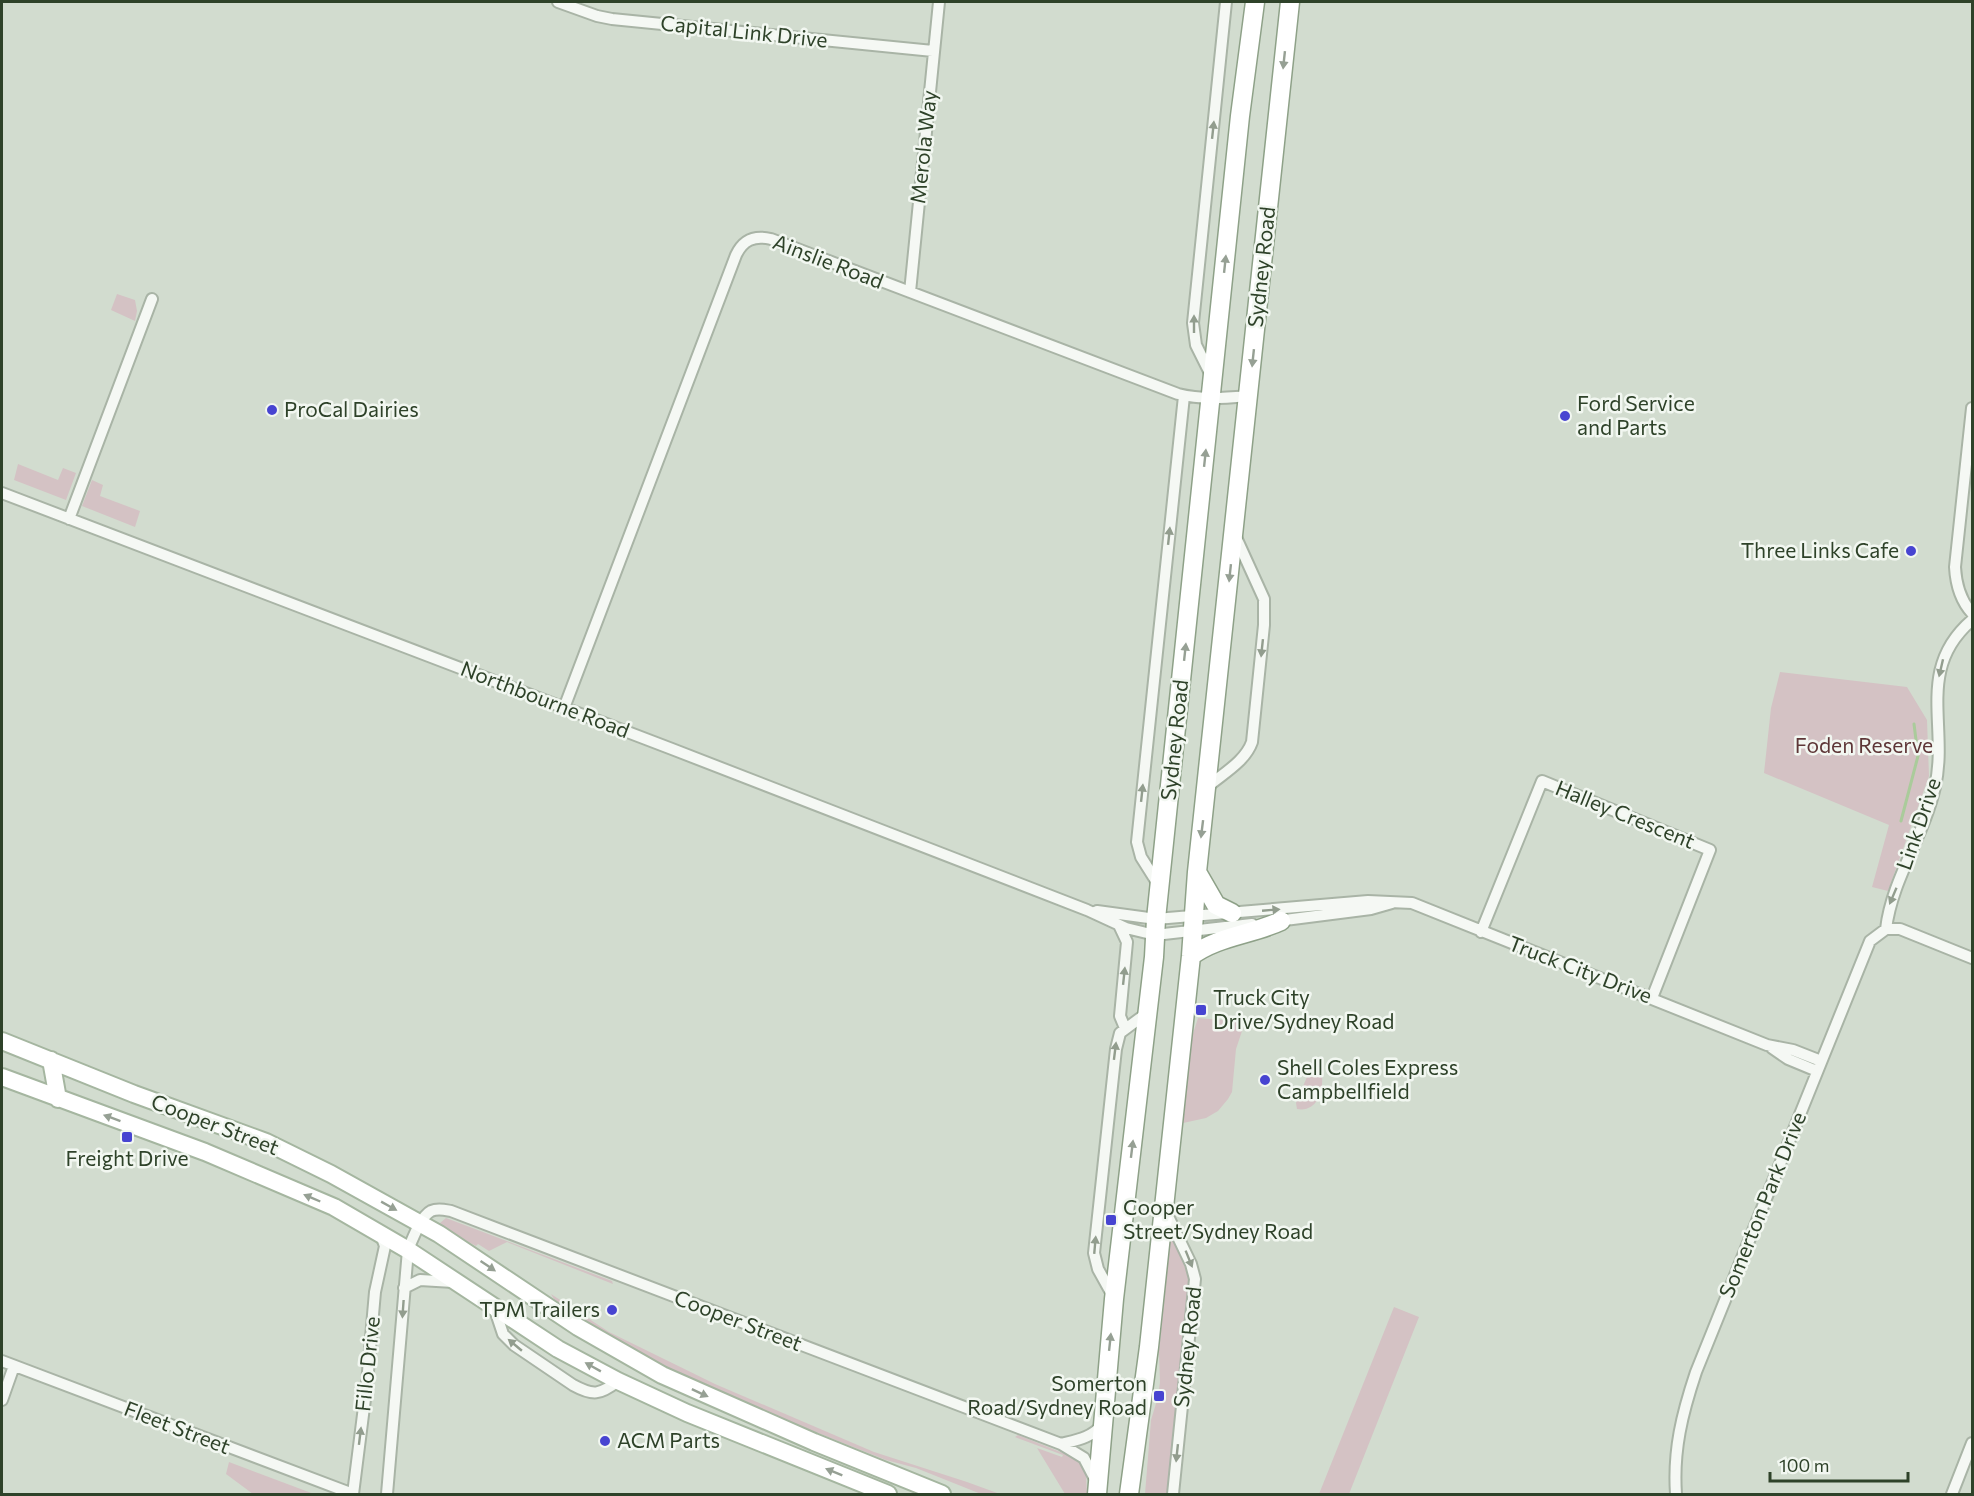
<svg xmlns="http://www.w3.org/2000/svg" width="1974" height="1496" font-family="Commissioner,sans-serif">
  <rect width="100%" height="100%" fill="#e3eae1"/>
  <!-- built -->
  <path fill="#d2dccf" d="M2,2H1972V1494H2Z"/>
  <!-- green -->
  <path fill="#d4c2c4" d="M117,294L135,300L137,311L135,321L111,310Z
    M18,464L58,480L63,468L76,473L66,500L14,480Z
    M92,480L103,485L100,496L140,511L135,527L82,506Z
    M1780,672L1907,687L1927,720L1929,776L1888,891L1872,887L1889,825L1764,773L1771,708Z
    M1236,1016L1243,1028L1236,1049L1232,1092L1228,1099L1218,1111L1206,1118L1183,1123L1192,1037L1198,1018L1234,1021Z
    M1312,1065L1321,1068C1325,1085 1320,1113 1297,1109L1296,1103Z
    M446,1218L612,1281L613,1284L507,1242L489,1251L478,1244L476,1246L441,1227L440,1223Z
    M1171,1232L1189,1267L1190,1278L1167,1494H1145L1151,1420L1158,1397L1160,1382L1159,1351Z
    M551,1294L609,1332L715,1384L874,1452L967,1482L1000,1494H981L916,1468L886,1460C791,1422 694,1386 605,1335C587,1324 561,1313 551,1294Z
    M1394,1307L1419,1317L1349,1494H1319Z
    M1018,1435L1078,1459L1086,1475L1087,1494H1065L1037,1448L1012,1439L1062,1457L1063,1455L1015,1437Z
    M229,1462L314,1494H253L226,1474Z"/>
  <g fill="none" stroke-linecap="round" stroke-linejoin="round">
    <!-- stream -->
    <path stroke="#aacb9b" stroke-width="3" d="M1901,821L1918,756L1914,724"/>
    <defs>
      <path id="street" d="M558,2L597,16L612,19L933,51
        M910,292L939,2
        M1211,375L1196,345L1193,323L1226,2
        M1972,408L1955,567C1956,585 1960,600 1972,613
        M2,493L672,749L1087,910L1126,928L1155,935L1252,924
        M69,519L152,299
        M564,708L736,255C743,240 754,235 771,239L1178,394C1202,400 1224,398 1249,396
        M1206,788C1222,774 1245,762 1252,742L1264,625V599L1234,533
        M1158,884L1141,857L1137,842L1184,396
        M1097,911L1156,919L1368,901L1412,903L1767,1045L1793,1050L1821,1061
        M1277,921L1371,909L1392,903
        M1119,925L1127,942L1120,1016L1125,1028
        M1886,929C1892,879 1924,836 1935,787C1949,726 1915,669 1972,620
        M1481,932L1542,781L1710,850L1652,998
        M1772,1048L1788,1059L1817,1071
        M1165,1210L1191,1264L1195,1279L1173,1494
        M404,1288L420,1280L453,1282
        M1113,1296L1098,1269L1094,1253L1116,1049L1120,1033L1147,1013
        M494,1307L503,1334L514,1345L573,1385C593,1396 600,1395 618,1381
        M2,1361L353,1494
        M2,1400L14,1366
        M1061,1444C1077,1440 1091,1438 1102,1425
        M353,1494L367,1383L375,1292L385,1246L381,1235
        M387,1494L408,1250C412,1240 421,1216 431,1211C438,1208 445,1210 451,1211L1061,1444L1084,1458L1096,1481
        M1676,1494C1673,1450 1682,1414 1696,1372L1870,941L1886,929H1900L1972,958
        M1952,1494L1972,1443"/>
      <path id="primary" d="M2,1041L134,1094L266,1142L331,1174L439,1234L578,1327L662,1375L814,1442L942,1494
        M51,1060L58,1099
        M2,1077L205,1152L334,1207L408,1250L558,1349L618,1381L687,1413L888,1494"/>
      <path id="highway" d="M1197,872L1216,905L1232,913
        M1191,956C1218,936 1251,935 1281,921
        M1097,1494L1114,1299L1154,957L1156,919L1240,116L1255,2
        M1129,1494L1149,1347L1191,956L1197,872L1290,2"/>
    </defs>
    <!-- street casing -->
    <use href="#street" stroke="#a9b4a6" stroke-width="14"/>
    <!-- primary casing -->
    <use href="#primary" stroke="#a5b6a0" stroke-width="20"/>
    <!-- highway casing -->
    <use href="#highway" stroke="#8ea188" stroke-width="21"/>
    <!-- street -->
    <use href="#street" stroke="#f5f8f4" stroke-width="10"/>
    <!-- primary -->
    <use href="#primary" stroke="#fff" stroke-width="16"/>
    <!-- highway -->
    <use href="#highway" stroke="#fff" stroke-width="18"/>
  </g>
  <!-- one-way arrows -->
  <defs><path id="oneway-solid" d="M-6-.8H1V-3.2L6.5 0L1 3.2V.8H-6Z" transform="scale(1.5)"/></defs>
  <g fill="#96a094">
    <use href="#oneway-solid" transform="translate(1284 60) rotate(96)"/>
    <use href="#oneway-solid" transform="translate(1225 264) rotate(-84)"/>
    <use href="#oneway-solid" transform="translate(1253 358) rotate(96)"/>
    <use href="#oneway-solid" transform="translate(1205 458) rotate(-84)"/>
    <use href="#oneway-solid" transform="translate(1230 573) rotate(96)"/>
    <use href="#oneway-solid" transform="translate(1185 652) rotate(-84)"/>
    <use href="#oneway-solid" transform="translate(1202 829) rotate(97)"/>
    <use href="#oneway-solid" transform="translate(112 1118) rotate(-160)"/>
    <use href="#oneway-solid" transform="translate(1132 1149) rotate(-83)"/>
    <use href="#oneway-solid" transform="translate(312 1198) rotate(-157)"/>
    <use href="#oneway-solid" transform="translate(389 1206) rotate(29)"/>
    <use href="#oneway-solid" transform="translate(488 1266) rotate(34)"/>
    <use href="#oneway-solid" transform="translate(1110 1342) rotate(-84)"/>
    <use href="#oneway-solid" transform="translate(593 1367) rotate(-151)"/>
    <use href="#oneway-solid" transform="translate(700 1393) rotate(25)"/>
    <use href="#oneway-solid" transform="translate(834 1472) rotate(-158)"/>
  </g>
  <g fill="#929d8e">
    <use href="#oneway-solid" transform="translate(1213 130) rotate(-84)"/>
    <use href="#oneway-solid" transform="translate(1194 324) rotate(-90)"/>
    <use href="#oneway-solid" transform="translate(1169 536) rotate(-84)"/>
    <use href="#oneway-solid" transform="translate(1262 648) rotate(96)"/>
    <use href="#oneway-solid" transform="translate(1941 668) rotate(103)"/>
    <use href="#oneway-solid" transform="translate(1142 793) rotate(-84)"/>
    <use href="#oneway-solid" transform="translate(1893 896) rotate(113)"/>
    <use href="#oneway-solid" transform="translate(1271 910) rotate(-5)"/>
    <use href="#oneway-solid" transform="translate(1124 976) rotate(-84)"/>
    <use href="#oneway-solid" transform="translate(1115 1051) rotate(-83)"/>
    <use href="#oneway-solid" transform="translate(1095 1245) rotate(-85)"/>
    <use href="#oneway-solid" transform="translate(1189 1259) rotate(68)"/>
    <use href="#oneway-solid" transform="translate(403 1309) rotate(94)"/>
    <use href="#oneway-solid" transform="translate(515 1345) rotate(-140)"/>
    <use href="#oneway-solid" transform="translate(360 1436) rotate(-83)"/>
    <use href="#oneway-solid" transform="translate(1177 1453) rotate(96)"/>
  </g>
  <!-- markers -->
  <g fill="#4744d1" stroke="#f2f7f1" stroke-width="2">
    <circle cx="272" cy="410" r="6"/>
    <circle cx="1565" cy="416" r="6"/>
    <circle cx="1911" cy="551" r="6"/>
    <rect x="1195" y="1004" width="12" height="12" rx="3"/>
    <circle cx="1265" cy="1080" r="6"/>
    <rect x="121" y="1131" width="12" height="12" rx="3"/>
    <rect x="1105" y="1214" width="12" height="12" rx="3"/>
    <circle cx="612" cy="1310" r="6"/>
    <rect x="1153" y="1390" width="12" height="12" rx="3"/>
    <circle cx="605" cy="1441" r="6"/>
  </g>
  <g text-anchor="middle" stroke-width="5" stroke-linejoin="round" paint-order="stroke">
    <!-- street labels -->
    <g font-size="21" fill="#2e4229" stroke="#f2f7f1">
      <text transform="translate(744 32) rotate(6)" y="7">Capital Link Drive</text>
      <text transform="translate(924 147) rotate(-84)" y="7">Merola Way</text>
      <text transform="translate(828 262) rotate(21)" y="7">Ainslie Road</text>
      <text transform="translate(1262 267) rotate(-84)" y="7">Sydney Road</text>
      <text transform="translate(545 700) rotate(21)" y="7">Northbourne Road</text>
      <text transform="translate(1175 740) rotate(-84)" y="7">Sydney Road</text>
      <text transform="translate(1625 815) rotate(22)" y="7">Halley Crescent</text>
      <text transform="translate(1919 824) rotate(-71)" y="7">Link Drive</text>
      <text transform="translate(1580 970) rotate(21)" y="7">Truck City Drive</text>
      <text transform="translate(215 1125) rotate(21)" y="7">Cooper Street</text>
      <text transform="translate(1763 1205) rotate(-68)" y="7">Somerton Park Drive</text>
      <text transform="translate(738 1321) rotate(21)" y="7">Cooper Street</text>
      <text transform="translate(1188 1347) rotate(-84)" y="7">Sydney Road</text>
      <text transform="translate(368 1364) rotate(-84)" y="7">Fillo Drive</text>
      <text transform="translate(177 1428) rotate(21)" y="7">Fleet Street</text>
    </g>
    <!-- poi labels -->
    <g font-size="21" fill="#2e4229" stroke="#f2f7f1" text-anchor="start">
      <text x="1577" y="411">Ford Service<tspan x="1577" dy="24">and Parts</tspan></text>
      <text x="284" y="417">ProCal Dairies</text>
      <text x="1899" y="558" text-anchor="end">Three Links Cafe</text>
      <text x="1213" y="1005">Truck City<tspan x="1213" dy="24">Drive/Sydney Road</tspan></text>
      <text x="1277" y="1075">Shell Coles Express<tspan x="1277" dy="24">Campbellfield</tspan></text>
      <text x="127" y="1166" text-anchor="middle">Freight Drive</text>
      <text x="1123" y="1215">Cooper<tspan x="1123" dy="24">Street/Sydney Road</tspan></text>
      <text x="600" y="1317" text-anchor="end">TPM Trailers</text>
      <text x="1147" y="1391" text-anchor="end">Somerton<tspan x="1147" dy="24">Road/Sydney Road</tspan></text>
      <text x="617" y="1448">ACM Parts</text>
    </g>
    <!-- park labels -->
    <g font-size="21" fill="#5e3637" stroke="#f2f7f1">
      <text x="1864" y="753">Foden Reserve</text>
    </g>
  </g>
  <!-- border -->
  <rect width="1974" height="1496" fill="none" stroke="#2e4229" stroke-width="6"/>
  <!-- scale -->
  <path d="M1770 1472v9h138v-9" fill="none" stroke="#2e4229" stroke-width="3"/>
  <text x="1779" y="1472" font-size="18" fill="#2e4229" stroke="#f2f7f1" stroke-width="4.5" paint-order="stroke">100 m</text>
</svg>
